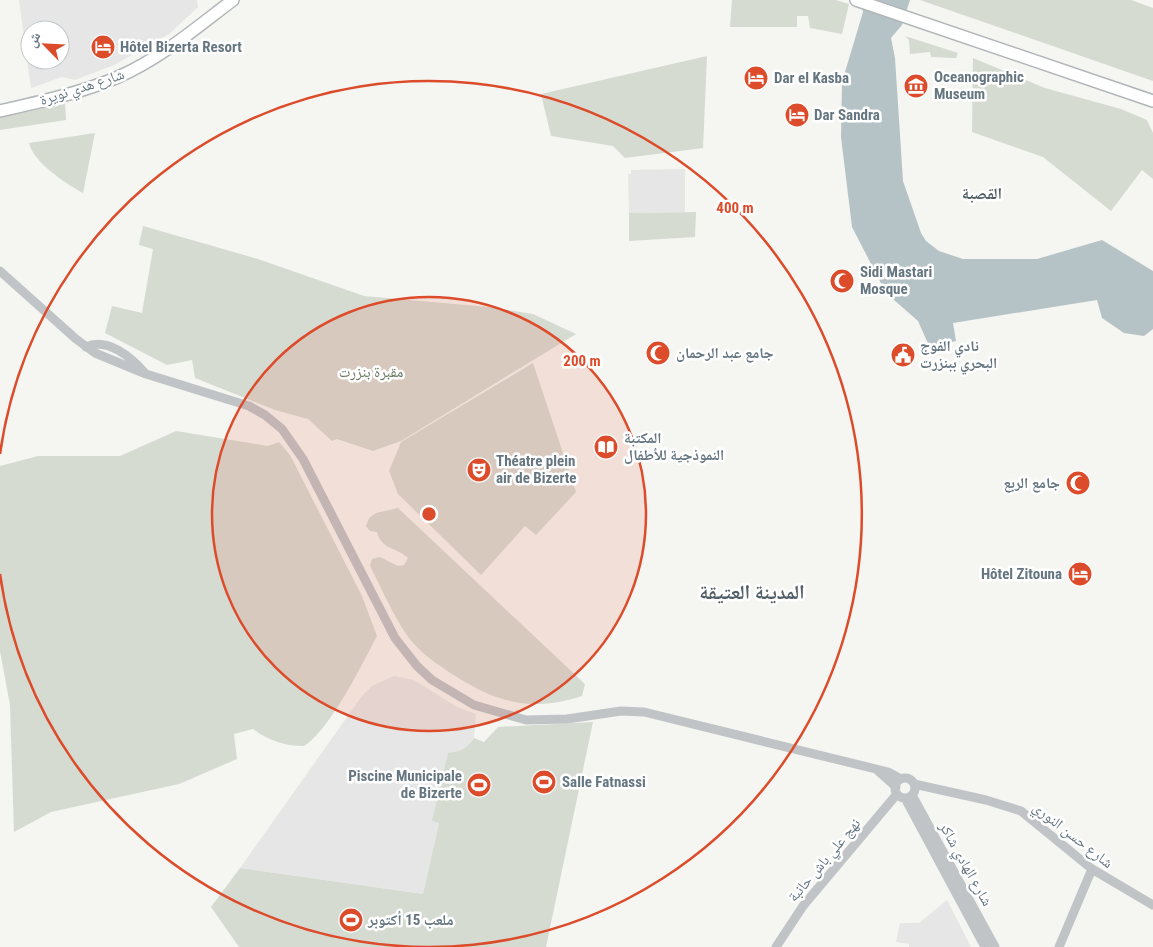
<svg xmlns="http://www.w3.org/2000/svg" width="1153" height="947" font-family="'Roboto Condensed','Noto Naskh Arabic',sans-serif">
  <rect width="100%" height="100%" fill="#f5f5f1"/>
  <!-- built -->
  <path fill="#e5e6e5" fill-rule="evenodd" d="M19,0H197L198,7L169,34L114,65L75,80L62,77L31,88ZM30,30H60V60H30Z
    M685,169V212L629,213L628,174H631V170Z
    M394,676L414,680L457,707L476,714L474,738L467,747L459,752L433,821L439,822L423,894L240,868L362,696L372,686Z
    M947,900L971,947H909V944L896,942L900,923H919Z"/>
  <!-- green -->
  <path fill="#d6dbd2" d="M732,0H836L849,4L842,34L810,28L808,16H797V27H730Z
    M920,0H1131L1153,8V81Z
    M905,36L958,53L956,58L931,57L930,52L910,54L909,40Z
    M707,56L703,148L625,158L613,146L551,136L541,94Z
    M973,58L1045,88L1121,109L1147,120L1153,133V179L1142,170L1111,211L1043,157L972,132Z
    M65,103L66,120L0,130V116Z
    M95,133L83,193C66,184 33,162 29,143Z
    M696,212L695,237L629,241V213Z
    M143,226L258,259L364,296L489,307L533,314L576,334L401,441L373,451L337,439L332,441L308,419L275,410L195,378L192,360L167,365L105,333L112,306L142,313L153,249L139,245Z
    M533,363L576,492L536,535L525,526L481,575L398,494L389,471L401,442Z
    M176,431L268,446L279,442L290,455L362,596L377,636C362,664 330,730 304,746C284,746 268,740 253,729L234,734L237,759L179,784L51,812L14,832L10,705L0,651V466L38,456H120Z
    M398,508L585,684L582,696C531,713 495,702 452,674C440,666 426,657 416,646C399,629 382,589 370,566L372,559L380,557L398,566L404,565L408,558C398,548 380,549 377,532L370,531L366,526L369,518L376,513Z
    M593,722L546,947H239L211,907L240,868L423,894L439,823L432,821L448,753C461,752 466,749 474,738L484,742L498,727Z"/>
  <!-- water -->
  <path fill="#b6c3c6" d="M861,0H910L902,25L891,38L895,58L903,181L921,233L926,241L939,251L963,259H1037L1102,240L1153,271V329L1144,336L1124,333L1102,318L1097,300L953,323L956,341L930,348L918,321L886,293L852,227L841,137L842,82L863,12Z"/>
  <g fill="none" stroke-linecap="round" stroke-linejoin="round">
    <defs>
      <path id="major" d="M856,0L1153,101
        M0,111C39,102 81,93 118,77C160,59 197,27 233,0"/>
    </defs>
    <!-- major casing -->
    <use href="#major" stroke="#b1b6b9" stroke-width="14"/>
    <!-- minor -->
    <path stroke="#c0c4c7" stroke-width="9" d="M0,271L76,339L95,353L146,374L249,406L265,415L282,429L303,459L395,638L417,666L432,680L474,705L526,720L567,719L621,711L644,712L888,772L901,779
      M86,347C107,337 131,357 144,372
      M878,771L896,787
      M895 788a10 10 0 1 1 20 0a10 10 0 1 1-20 0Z
      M914,784L986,800L1021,811L1092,869L1153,905
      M912,795L995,947
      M905,798L985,947
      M776,947L803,906L897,794
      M1059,947L1092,869"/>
    <!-- major -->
    <use href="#major" stroke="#fff" stroke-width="11"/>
  </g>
  <!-- distance rings -->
  <circle cx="429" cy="514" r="217" fill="#dc4b2a" fill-opacity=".12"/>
  <g fill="none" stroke="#dc4b2a" stroke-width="2.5">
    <circle cx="429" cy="514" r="217"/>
    <path d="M0 454A433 433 0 1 1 0 574"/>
  </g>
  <!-- icons -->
  <defs>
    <symbol id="hotel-disc" viewBox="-11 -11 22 22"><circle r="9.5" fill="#dc4b2a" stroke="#fff"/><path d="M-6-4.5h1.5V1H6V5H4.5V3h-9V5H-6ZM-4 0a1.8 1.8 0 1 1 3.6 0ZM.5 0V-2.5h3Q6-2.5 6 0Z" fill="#fff"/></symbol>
    <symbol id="museum-disc" viewBox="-11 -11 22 22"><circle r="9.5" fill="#dc4b2a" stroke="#fff"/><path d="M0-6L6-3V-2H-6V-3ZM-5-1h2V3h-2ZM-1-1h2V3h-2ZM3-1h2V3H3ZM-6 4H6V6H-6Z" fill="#fff"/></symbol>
    <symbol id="mosque-disc" viewBox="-11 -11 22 22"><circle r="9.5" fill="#dc4b2a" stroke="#fff"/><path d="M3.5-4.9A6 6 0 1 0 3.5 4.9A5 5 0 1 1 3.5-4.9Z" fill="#fff"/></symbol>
    <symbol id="civic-disc" viewBox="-11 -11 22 22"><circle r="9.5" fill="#dc4b2a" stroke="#fff"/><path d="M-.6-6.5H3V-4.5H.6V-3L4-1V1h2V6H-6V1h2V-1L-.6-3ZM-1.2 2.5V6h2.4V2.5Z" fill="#fff"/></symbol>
    <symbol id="library-disc" viewBox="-11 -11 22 22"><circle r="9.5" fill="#dc4b2a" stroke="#fff"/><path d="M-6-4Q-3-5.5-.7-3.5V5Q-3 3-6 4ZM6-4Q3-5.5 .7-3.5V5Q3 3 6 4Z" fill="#fff"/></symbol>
    <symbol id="theatre-disc" viewBox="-11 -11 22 22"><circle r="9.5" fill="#dc4b2a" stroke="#fff"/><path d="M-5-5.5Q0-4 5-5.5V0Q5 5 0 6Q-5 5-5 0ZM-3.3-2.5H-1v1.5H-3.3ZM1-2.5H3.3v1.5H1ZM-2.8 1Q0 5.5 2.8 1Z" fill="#fff"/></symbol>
    <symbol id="stadium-disc" viewBox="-11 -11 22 22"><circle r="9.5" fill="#dc4b2a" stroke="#fff"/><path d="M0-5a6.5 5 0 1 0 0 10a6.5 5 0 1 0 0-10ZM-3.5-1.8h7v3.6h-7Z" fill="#fff"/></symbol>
  </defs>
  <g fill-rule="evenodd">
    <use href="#hotel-disc" x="89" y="33" width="28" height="28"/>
    <use href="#hotel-disc" x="742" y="64" width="28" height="28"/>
    <use href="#museum-disc" x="902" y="72" width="28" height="28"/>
    <use href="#hotel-disc" x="783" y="101" width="28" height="28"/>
    <use href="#mosque-disc" x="828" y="267" width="28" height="28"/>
    <use href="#mosque-disc" x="644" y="339" width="28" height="28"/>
    <use href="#civic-disc" x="889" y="341" width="28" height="28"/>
    <use href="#library-disc" x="592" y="433" width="28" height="28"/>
    <use href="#theatre-disc" x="465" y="456" width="28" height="28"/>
    <use href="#mosque-disc" x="1064" y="469" width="28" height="28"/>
    <use href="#hotel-disc" x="1066" y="560" width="28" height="28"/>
    <use href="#stadium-disc" x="530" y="768" width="28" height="28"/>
    <use href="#stadium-disc" x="465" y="771" width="28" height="28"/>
    <use href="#stadium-disc" x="337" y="906" width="28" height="28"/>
  </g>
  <g text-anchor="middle" stroke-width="5" stroke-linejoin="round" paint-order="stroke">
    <!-- poi labels -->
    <g font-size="15" font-weight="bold" fill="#657681" stroke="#fff" text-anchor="start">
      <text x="120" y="52">Hôtel Bizerta Resort</text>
      <text x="934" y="82">Oceanographic<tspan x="934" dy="17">Museum</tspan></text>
      <text x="774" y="83">Dar el Kasba</text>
      <text x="814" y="120">Dar Sandra</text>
      <text x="860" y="277">Sidi Mastari<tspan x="860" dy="17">Mosque</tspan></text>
      <text x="920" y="351">نادي الفوج<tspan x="920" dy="17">البحري ببنزرت</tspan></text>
      <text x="676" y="358">جامع عبد الرحمان</text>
      <text x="624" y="443">المكتبة<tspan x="624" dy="17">النموذجية للأطفال</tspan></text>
      <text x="496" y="466">Théatre plein<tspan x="496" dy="17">air de Bizerte</tspan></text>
      <text x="1060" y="488" text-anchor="end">جامع الربع</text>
      <text x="1062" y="579" text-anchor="end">Hôtel Zitouna</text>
      <text x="462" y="781" text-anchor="end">Piscine Municipale<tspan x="462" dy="17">de Bizerte</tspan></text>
      <text x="562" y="787">Salle Fatnassi</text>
      <text x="368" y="925">ملعب 15 أكتوبر</text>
    </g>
    <!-- street labels -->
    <g font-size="15" fill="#657681" stroke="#fff">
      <text transform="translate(82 87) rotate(-18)" y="5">شارع هدي نويرة</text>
      <text transform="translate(1073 835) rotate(38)" y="5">شارع حسن النوري</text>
      <text transform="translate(824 860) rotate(-50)" y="5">نهج علي باش حانبة</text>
      <text transform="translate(966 864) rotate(61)" y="5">شارع الهادي شاكر</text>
    </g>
    <!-- park labels -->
    <g font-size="15" fill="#697863" stroke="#fff">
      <text x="371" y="377">مقبرة بنزرت</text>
    </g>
    <!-- neighbourhood labels -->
    <g font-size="16" font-weight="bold" fill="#525f66" stroke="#fff">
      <text x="982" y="199">القصبة</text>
    </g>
    <!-- district labels -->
    <g font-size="20" font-weight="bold" fill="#525f66" stroke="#fff">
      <text x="752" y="599">المدينة العتيقة</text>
    </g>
  </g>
  <circle cx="429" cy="514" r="8" fill="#dc4b2a" stroke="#fff" stroke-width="2.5"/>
  <g font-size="15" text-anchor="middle" font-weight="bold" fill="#dc4b2a" stroke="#fff" stroke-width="5" stroke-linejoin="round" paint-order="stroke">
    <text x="735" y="213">400 m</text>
    <text x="582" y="366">200 m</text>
  </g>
  <!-- north arrow -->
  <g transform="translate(45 45) rotate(294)"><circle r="24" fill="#ffffff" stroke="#c1c8cd"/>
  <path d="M0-4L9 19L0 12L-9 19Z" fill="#dc4b2a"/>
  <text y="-8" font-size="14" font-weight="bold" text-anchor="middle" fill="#657681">ش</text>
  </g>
</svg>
